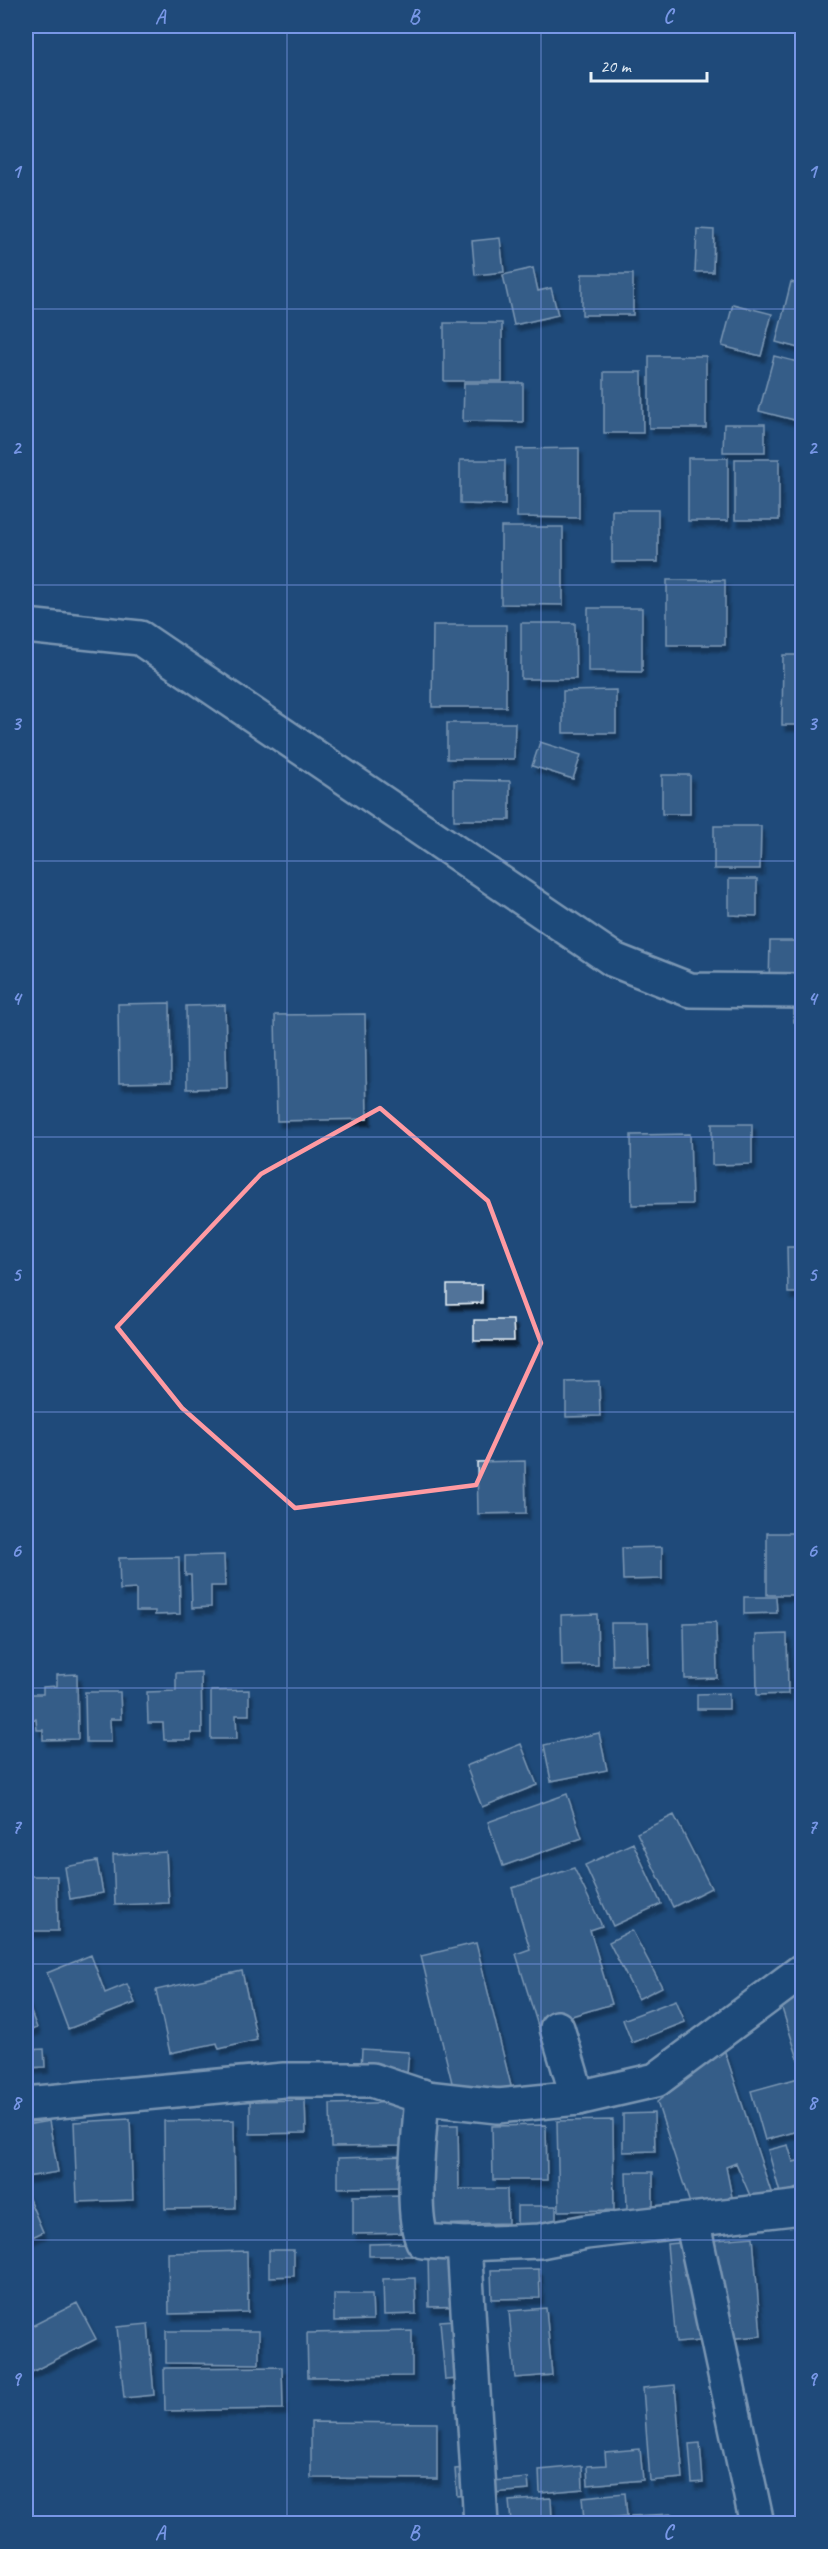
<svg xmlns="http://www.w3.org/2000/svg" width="828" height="2549" font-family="Caveat,sans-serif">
  <defs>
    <filter id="shadow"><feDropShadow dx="3.5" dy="6" stdDeviation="1.5" flood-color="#0009"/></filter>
  </defs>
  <rect width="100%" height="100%" fill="#1f4a7a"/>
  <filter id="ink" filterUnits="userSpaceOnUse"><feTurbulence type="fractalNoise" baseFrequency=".0167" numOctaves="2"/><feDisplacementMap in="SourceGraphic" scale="12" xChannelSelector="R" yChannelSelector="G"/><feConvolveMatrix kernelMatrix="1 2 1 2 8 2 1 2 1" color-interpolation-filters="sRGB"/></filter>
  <g filter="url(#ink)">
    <!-- building -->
    <path fill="#517399" stroke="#e8f1f8" stroke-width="1.5" filter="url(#shadow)" d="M697,229L714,230L713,272H695Z
      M500,238L504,272L475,275L472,241Z
      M533,268L538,291L551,288L558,315L514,325L503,275Z
      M582,274H633V315H582Z
      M791,282L802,285V349L776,342Z
      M733,304L772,314L761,356L722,346Z
      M444,323H502V381H444Z
      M649,356H706V428H649Z
      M774,356L802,363V422L759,411Z
      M604,372H642L643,433H604Z
      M464,383H523V422L463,421Z
      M724,424H765V452H723Z
      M579,448V518L517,517V449Z
      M688,458H728V521H688Z
      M735,459H779V520H735Z
      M460,460H505V505L460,504Z
      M612,510H658V562H612Z
      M501,527H563V605L501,604Z
      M667,580H725V645H667Z
      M588,608H642V672L588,671Z
      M521,623H575L576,679H521Z
      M433,625H506V707H432Z
      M783,655H802V725H782Z
      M616,690V733H563V691Z
      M447,723H515L514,759H447Z
      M540,742L581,755L573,779L532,766Z
      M662,775H690V814H662Z
      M454,780L510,781V820H454Z
      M714,826H761L760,869H714Z
      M729,879H757V916L729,915Z
      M770,941H802V985H769Z
      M794,1000H802V1022H794Z
      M170,1003L171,1082L119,1083L118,1004Z
      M225,1005L227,1088L187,1089L186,1006Z
      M365,1014L367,1119L277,1121L275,1015Z
      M712,1124H752V1164L712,1165Z
      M690,1134L692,1204L632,1205L631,1135Z
      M787,1247H802V1293H788Z
      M447,1285H482V1303L447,1304Z
      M474,1320H513L514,1341H474Z
      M599,1381L600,1416L566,1417V1382Z
      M525,1461L526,1513L478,1514L477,1462Z
      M767,1533H800V1595H767Z
      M801,1537H802V1573H801Z
      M662,1547V1579L623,1580L622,1548Z
      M224,1555L225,1586H211V1607L192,1608L191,1575H185V1556Z
      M179,1557L180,1614L155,1615V1611H136V1589L120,1590L119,1558Z
      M744,1597H776L777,1613L744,1614Z
      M597,1614L598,1665L562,1666L561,1615Z
      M716,1622L717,1678L685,1679L684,1623Z
      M611,1623H648L649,1664L612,1665Z
      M787,1634L788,1694L757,1695L756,1635Z
      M201,1672L202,1733H191V1740H164L163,1723H148L147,1692L176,1691V1673Z
      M77,1674L78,1739L43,1740V1730H37L36,1719L26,1720V1694H43V1687L57,1686V1675Z
      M249,1690V1715H236L237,1739H211V1691Z
      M85,1692H120L121,1719H110L111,1742H86Z
      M729,1693V1709H697V1694Z
      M599,1733L607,1770L551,1781L544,1745Z
      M521,1744L537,1785L482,1807L466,1766Z
      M567,1794L582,1838L503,1866L488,1822Z
      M674,1815L711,1888L673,1907L637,1833Z
      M633,1843L661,1904L613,1926L585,1865Z
      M166,1852L169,1903L115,1905L113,1855Z
      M97,1861L103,1893L70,1899L65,1867Z
      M574,1868L602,1926L590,1930L612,2004L538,2026L516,1954L530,1949L512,1888Z
      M26,1876H57L58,1931H26Z
      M632,1930L662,1987L638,1999L609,1942Z
      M476,1943L512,2090L457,2103L421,1956Z
      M91,1955L105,1993L127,1984L135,2003L68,2029L47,1973Z
      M242,1971L257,2040L219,2049L217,2043L170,2053L156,1990Z
      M802,1991V2064L800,2065L779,1999Z
      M26,1999L37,2028L26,2032Z
      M676,2000L685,2022L632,2043L623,2020Z
      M44,2049L45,2067L26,2068V2050Z
      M362,2049L409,2052L407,2074L361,2070Z
      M724,2049L772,2195L751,2198L736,2163L726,2167L733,2202L692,2210L657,2102Z
      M802,2077V2130L765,2140L751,2091Z
      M305,2100L306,2133L250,2134V2101Z
      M411,2102V2146L331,2147L330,2104Z
      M654,2113L655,2151L623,2152V2114Z
      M130,2119L133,2200L77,2202L74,2122Z
      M234,2120L235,2208L165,2209L164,2121Z
      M613,2120L614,2210L559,2211L557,2121Z
      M49,2121L58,2172L26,2177V2125Z
      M426,2125H458L459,2189H507L508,2223L428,2225Z
      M546,2125L547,2180H493L492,2126Z
      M788,2145L793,2162L802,2160V2187L780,2193L768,2150Z
      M410,2156V2187L338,2188V2158Z
      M626,2172H653V2208L627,2209Z
      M26,2192L43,2232L26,2240Z
      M408,2195V2233L353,2234V2196Z
      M517,2206H556V2227L517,2228Z
      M753,2237L761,2336L676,2343L667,2244Z
      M411,2243L412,2256H369V2244Z
      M269,2250H294V2276L269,2277Z
      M247,2251L248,2312L169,2314L168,2253Z
      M476,2252L477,2306L429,2307L428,2253Z
      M539,2269L540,2298L492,2299L491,2270Z
      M415,2278L416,2314L384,2315L383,2279Z
      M334,2294H372L373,2320L334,2321Z
      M77,2303L96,2339L26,2375V2329Z
      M546,2308L552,2375L515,2378L509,2311Z
      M482,2318L487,2377L445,2380L440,2321Z
      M148,2324L154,2395L124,2398L117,2327Z
      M166,2331H259V2364L166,2363Z
      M412,2331V2376L308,2377L307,2333Z
      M282,2367L283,2409L165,2411L164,2368Z
      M675,2385L683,2478L650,2481L643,2388Z
      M311,2422L437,2423V2479L311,2478Z
      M700,2443L703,2482L692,2483L689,2444Z
      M640,2449L643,2480L588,2485L587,2466L606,2465L605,2452Z
      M491,2466L492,2481L528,2478L529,2490L457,2496L455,2469Z
      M582,2466L583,2489L540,2493L539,2470Z
      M625,2493L627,2516L584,2520L582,2497Z
      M551,2498L552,2519L511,2522L509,2501Z
      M672,2514V2524H631V2516Z"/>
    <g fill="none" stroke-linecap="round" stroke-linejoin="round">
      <defs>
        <path id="street" d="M26,626L140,638L614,960L690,990L802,991
          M557,2028L578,2098
          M422,2096C420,2131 409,2212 423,2241L464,2244L540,2241L586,2232L802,2207
          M692,2220L757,2524
          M464,2244L481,2524"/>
        <path id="secondary" d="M26,2104L284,2080H372L426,2098L498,2106L578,2098L656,2080L802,1971"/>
      </defs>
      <!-- street casing -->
      <use href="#street" stroke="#e8f1f8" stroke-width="38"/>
      <!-- secondary casing -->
      <use href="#secondary" stroke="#e8f1f8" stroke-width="38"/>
      <!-- street -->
      <use href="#street" stroke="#1f4a7a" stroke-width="33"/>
      <!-- secondary -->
      <use href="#secondary" stroke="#1f4a7a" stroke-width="33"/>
    </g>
  </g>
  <!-- marked area -->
  <path d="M0 0H828V2549H0ZM380,1108L488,1201L541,1343L476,1485L295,1508L182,1408L117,1327L261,1174Z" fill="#1f4a7a" fill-opacity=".55" fill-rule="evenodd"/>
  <path fill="none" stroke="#ff9aa2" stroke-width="4.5" stroke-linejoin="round" d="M380,1108L488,1201L541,1343L476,1485L295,1508L182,1408L117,1327L261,1174Z"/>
  <!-- grid -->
  <path fill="none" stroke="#7897e6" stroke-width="1.5" stroke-opacity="0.55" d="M287,26V2524M541,26V2524M26,309H802M26,585H802M26,861H802M26,1137H802M26,1412H802M26,1688H802M26,1964H802M26,2240H802"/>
  <!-- margin -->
  <rect width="828" height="2549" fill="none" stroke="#1f4a7a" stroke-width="66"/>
  <!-- scale -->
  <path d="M591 72v9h116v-9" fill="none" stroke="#e8f1f8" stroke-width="3"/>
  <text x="600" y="72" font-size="18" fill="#e8f1f8" stroke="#1f4a7a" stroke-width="4.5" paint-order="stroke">20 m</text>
  <rect x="33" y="33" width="762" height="2483" fill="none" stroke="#7897e6" stroke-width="2"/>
  <g font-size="20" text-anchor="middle" font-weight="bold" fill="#7897e6">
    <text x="160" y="23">A</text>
    <text x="414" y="23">B</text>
    <text x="668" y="23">C</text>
    <text x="16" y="178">1</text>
    <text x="812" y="178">1</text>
    <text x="16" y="454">2</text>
    <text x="812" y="454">2</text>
    <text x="16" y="730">3</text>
    <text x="812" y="730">3</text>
    <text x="16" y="1005">4</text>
    <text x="812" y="1005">4</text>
    <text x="16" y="1281">5</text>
    <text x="812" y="1281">5</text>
    <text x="16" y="1557">6</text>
    <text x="812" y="1557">6</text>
    <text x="16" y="1833">7</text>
    <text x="812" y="1833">7</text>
    <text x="16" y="2109">8</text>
    <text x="812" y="2109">8</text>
    <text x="16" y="2385">9</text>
    <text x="812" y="2385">9</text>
    <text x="160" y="2539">A</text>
    <text x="414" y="2539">B</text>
    <text x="668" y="2539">C</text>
  </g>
</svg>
